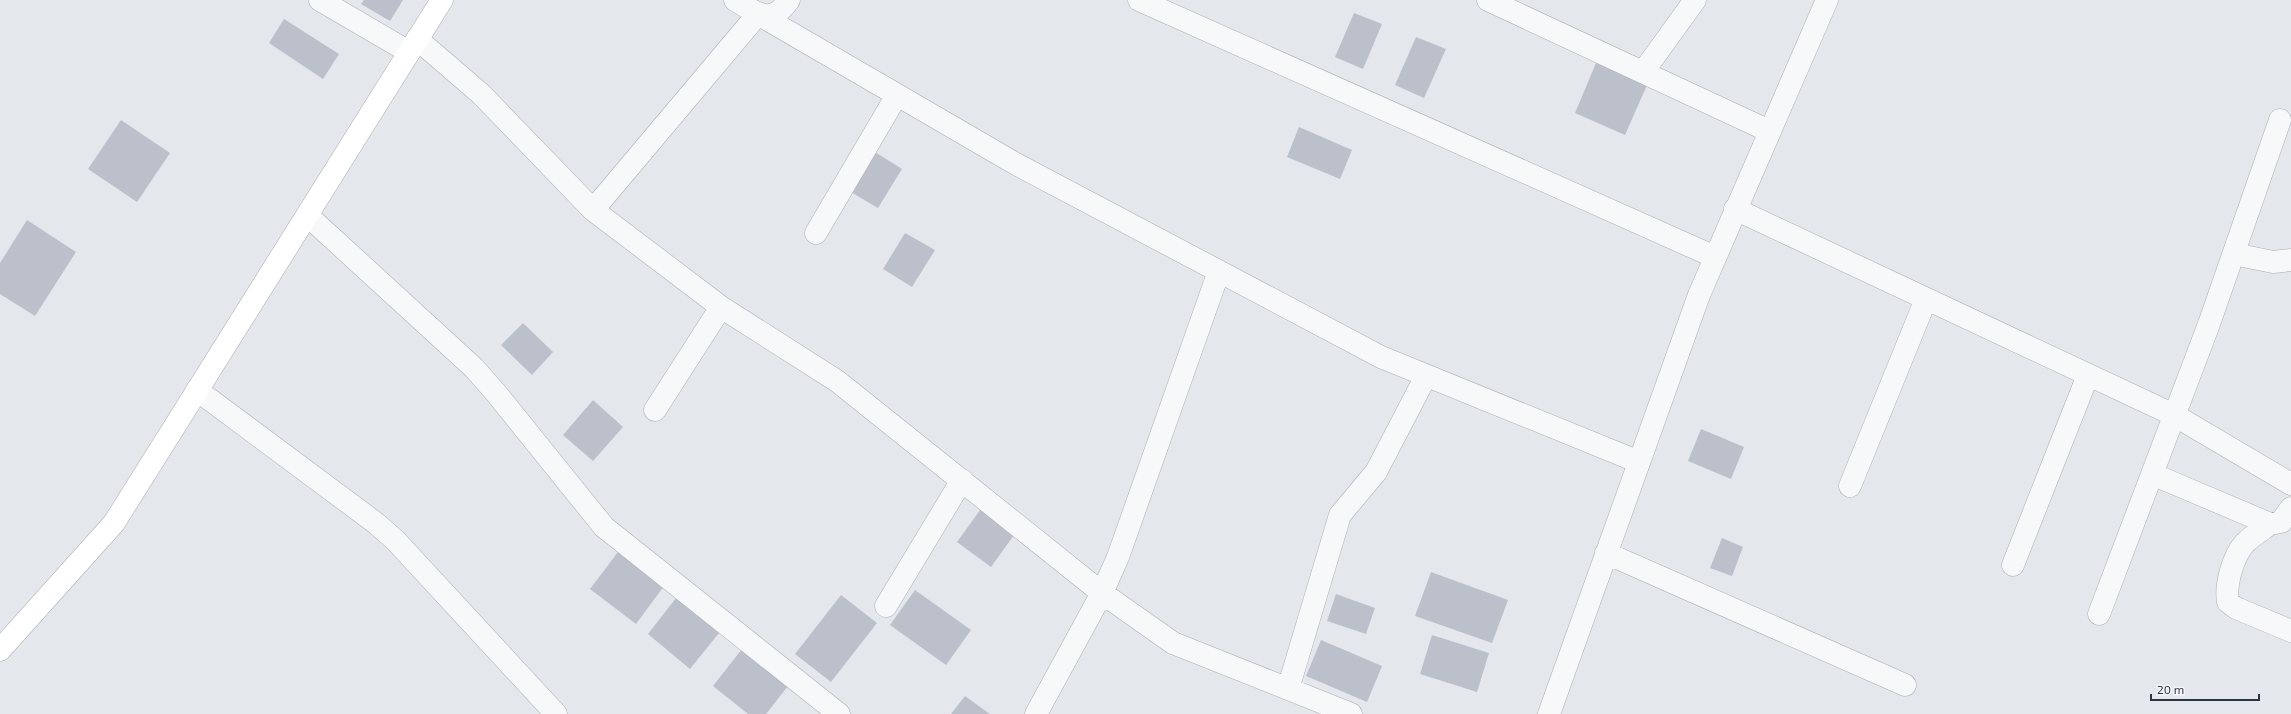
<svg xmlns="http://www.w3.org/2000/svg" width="2291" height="714" font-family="'Exo 2',sans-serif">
  <rect width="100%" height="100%" fill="#e4e7ec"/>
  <!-- building -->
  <path fill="#bbc0ca" d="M364,0H403L390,21L361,4Z
    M1354,13L1382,24L1363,69L1335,57Z
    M284,19L339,54L323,79L269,43Z
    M1416,37L1446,49L1424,98L1395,85Z
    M1596,63L1647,85L1625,135L1575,113Z
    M121,120L170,153L137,202L88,169Z
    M1299,127L1352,150L1340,179L1287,157Z
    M875,152L902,169L878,208L851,192Z
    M27,220L76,252L35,316L0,294V263Z
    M905,233L935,250L912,287L883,269Z
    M523,323L553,352L532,375L501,345Z
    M593,400L623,427L593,461L563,435Z
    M1701,429L1744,447L1731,479L1688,461Z
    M983,506L1017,531L991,567L957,542Z
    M1722,538L1743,547L1732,576L1710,568Z
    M618,552L664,586L636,624L590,589Z
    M1431,572L1508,600L1492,643L1415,616Z
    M915,590L971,630L946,665L890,625Z
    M1336,594L1375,608L1366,634L1327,621Z
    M841,595L877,623L831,682L795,654Z
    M676,598L719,633L690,669L648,634Z
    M1432,635L1489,653L1477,692L1420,674Z
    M1321,640L1382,666L1367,702L1306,676Z
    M742,649L788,686L766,714H748L713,686Z
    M965,696L990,714H951Z"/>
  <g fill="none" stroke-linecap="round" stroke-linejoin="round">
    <defs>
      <path id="street" d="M320,0L409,52
        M735,0C758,14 771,26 789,0
        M1139,0L1715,257
        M1488,0L1769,131
        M417,39L481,94L593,210L721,307L837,381L1102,593L1173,643L1351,714
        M1643,72L1695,0
        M1735,209L2174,415L2291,484
        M593,210L758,14L1016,164L1381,357L1639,462
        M307,215L474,368L496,393L604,527L839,714
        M816,233L897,95
        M2234,254L2273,262L2291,260
        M197,390L377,524L396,541L556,714
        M655,410L721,307
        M2152,474L2270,524L2281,522L2291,508
        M1850,486L1926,299
        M2270,524C2262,530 2252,536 2245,543C2233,556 2225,585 2228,602L2236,608L2291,631
        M1606,553L1905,685
        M2013,565L2088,375
        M886,606L962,480
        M2099,614L2209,324L2280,120
        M1288,689L1340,515L1376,472L1426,376
        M1036,714L1102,593L1118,557L1219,271
        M1549,714L1699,295L1827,0"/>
      <path id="secondary" d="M0,650L114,523L442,0"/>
    </defs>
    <!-- street casing -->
    <use href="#street" stroke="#a9aeb7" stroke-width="23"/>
    <!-- secondary casing -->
    <use href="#secondary" stroke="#a9aeb7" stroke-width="23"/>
    <!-- street -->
    <use href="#street" stroke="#f7f8fa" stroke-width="22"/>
    <!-- secondary -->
    <use href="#secondary" stroke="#fff" stroke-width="22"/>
  </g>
  <!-- scale -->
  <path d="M2151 694v6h108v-6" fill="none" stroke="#2b3445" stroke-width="2"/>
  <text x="2157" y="694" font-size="12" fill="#2b3445" stroke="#f4f6f9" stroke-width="3" paint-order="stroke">20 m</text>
</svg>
